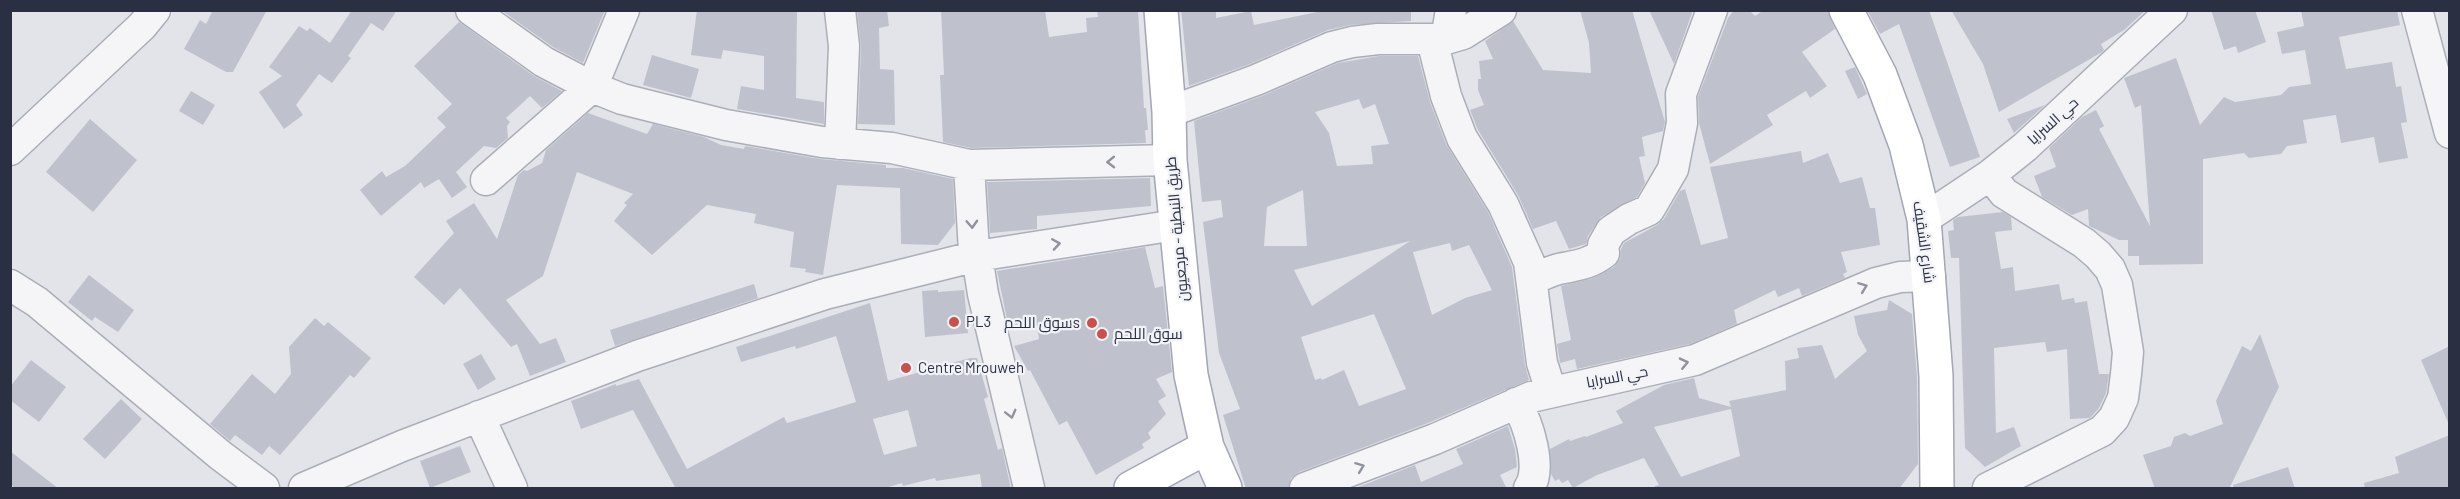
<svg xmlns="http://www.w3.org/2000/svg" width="2460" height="499" font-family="Barlow,Cairo,sans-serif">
  <rect width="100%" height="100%" fill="#e2e4ea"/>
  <!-- building -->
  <path fill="#bfc2cd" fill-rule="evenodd" d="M213,10H267L233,72H226L184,49L200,20L206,24Z
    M352,10H397L383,31L371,23L348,56L351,58L332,83L319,74L296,105L303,115L284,129L259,92L282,76L269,67L299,26L307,31L310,28L330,43Z
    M501,10H605L583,63L553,47Z
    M697,10H797L796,98L824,102V124L737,109L741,86L764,90V56L723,50L721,59L691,55Z
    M857,10H887L889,26L879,28L880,69L894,70L895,125L858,124L861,47Z
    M941,10H1045L1049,37L1087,32L1086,18L1098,17L1097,10H1138L1144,108H1146L1148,130H1145L1146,143L971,148L943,142L940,75H944Z
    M1181,10H1216V18L1251,11L1254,25L1327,10H1411V21L1350,25L1328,30L1250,64L1189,86Z
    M1580,10H1632L1665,122L1663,131L1642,137L1645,156L1639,157L1645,183L1637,197L1601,217L1588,236L1586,244L1569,249L1556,221L1533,229L1518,195L1478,130L1470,110L1484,105L1478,90V79H1481L1479,61L1493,59L1485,41L1513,21L1543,70L1591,73L1589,43Z
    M1649,10H1693L1674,64Z
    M1734,10H1749L1755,16L1764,10H1827L1835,29L1802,52L1827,86L1810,98L1806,91L1767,115L1773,125L1710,164L1699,123L1698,97L1728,18Z
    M1867,10H1929L1980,157L1950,167L1899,24L1880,34Z
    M1951,10H2146L2124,30L2101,44L2104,50L2102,52L1999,112L1983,64Z
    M2211,10H2255L2266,42L2238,53L2236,46L2224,50Z
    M2301,10H2397L2400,25L2339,37L2346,69L2392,62L2396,87L2401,86L2407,122L2401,123L2408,158L2379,163L2374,137L2341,143L2336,115L2303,120L2307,143L2287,146L2281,154L2249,158L2244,153L2203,159V264L2139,265V256H2128V240H2119L2089,226L2088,209L2072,215L2042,197L2034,176L2056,167L2049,148L2082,117L2096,110L2104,126L2099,129L2150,226L2141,105L2135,108L2124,78L2176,58L2200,125L2224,97L2235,102L2281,95L2289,87L2311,84L2305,50L2282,54L2277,32L2304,26Z
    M459,22L534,76L562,91L542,108L530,96L506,118L510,122L507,126L508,138L496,148L484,146L456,172L467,187L452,198L439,179L424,188L421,182L381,216L360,190L382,171L386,177L405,166L446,127L437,118L452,104L414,66Z
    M652,55L699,69L691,98L643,85Z
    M1379,56H1418L1430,102L1446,144L1488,212L1512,267L1525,365L1529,380L1428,423L1299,472L1291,478L1288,489H1246L1223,415L1240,409L1219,353L1203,222L1223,217L1221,200L1202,202L1194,121L1262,96L1338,63ZM1359,99L1363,109L1375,104L1389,144L1371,146L1373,164L1337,166L1329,133L1315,112ZM1303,190L1307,246H1264L1267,207ZM1410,241L1312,306L1294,270ZM1450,243L1452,251L1469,245L1492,290L1465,298L1432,315L1413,252ZM1374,314L1406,389L1359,406L1344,370L1322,380L1321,378L1315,380L1301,337Z
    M1855,67L1867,94L1858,99L1845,71Z
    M191,91L215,105L203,125L179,111Z
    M2045,105L2014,133L2007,119Z
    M588,113L647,134L653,124L704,137L721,145L744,149L745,146L820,159L886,165V168H903L953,179L955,223L938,245L901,244L900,188L837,185L823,275L805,272L806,269L790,267L794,232L754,223L756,214L707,205L652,255L614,221L627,205L624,203L633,194L577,172L543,276L506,300L540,344L556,338L566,362L530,376L517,344L511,347L460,288L444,305L414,277L454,233L446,221L474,203L497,239L518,175L524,170L527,171L542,163L546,150Z
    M90,119L137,160L93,212L46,172Z
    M1801,151L1803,163L1828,153L1840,183L1862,177L1870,208H1875L1880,245L1841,252L1847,272L1843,274L1845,278L1802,296L1799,288L1778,297L1775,290L1734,310L1737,324L1690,344L1577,369L1575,359L1560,363L1557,344L1571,340L1561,286L1591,279L1614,267L1620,259L1621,249L1624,243L1657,225L1664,219L1680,191L1685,189L1701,245L1728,238L1710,167Z
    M1150,178L1151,206L1037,216V229L990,233L987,182Z
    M2003,212L2011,217L2012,230L1995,232L2001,269L2013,267L2015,291L2059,284L2062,300L2074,298L2075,303L2087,301L2099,374H2109L2106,393L2099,408L2090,418L2070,419L2067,349L2047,352L2045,342L1994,348L1996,433L2014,427L2021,446L1985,467L1965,448L1959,258H1951L1948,231L1954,230L1953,220L1958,217Z
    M1145,247L1155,288L1163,286L1172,372L1156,379L1166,396L1158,401L1166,414L1148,433L1151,438L1142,444L1144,448L1096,475L1067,421L1059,425L1030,370L1028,371L1014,346L1039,339L1037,326L1009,329L997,271Z
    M89,275L134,310L118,332L95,317L92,321L68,302Z
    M754,284L758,298L615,346L610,330Z
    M938,290V292L964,290L968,333L925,337L922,291Z
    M1889,300L1912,314L1917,377L1918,464L1899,489H1655V486L1659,485L1644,458L1597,475L1573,488L1568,480L1562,483L1559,479L1555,481L1551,474L1550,449L1569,439L1570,441L1585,436L1586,437L1623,423L1616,411L1664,385L1694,378L1699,398L1731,407L1729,401L1786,390L1785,361L1799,358L1797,348L1822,345L1835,379L1867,351L1858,335L1854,316L1887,310ZM1731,409L1740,456L1681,477L1654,427Z
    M870,303L888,381L970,358H977L988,397L984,399L998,450L1002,448L1011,489H982L980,474L936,481L935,478L903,486L902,483L882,489H676L633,410L581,429L571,401L616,384V386L639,379L687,469L784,417L787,423L856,402L836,336L796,349L795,346L741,362L736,347ZM908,410L917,446L884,455L873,419Z
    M315,318L324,326L328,322L371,358L354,378L350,375L280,455L269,446L262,455L235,435L230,441L210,424L252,374L275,394L291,374L289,347Z
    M2260,334L2279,387L2229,489H2155L2143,455L2171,446L2174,437L2185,433L2190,436L2223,424L2216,401L2242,346L2251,351Z
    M2450,346V427L2421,360Z
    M481,354L496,379L478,390L463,364Z
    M31,360L66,387L39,422L10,400V387Z
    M121,399L142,419L105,459L83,439Z
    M1508,426L1515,449L1517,467L1500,475L1507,489H1353L1415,465L1421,482L1463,464L1456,449Z
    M2450,435V489H2365L2364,483L2399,473L2395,457Z
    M460,446L471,472L430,488L420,461Z
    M10,451L59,489H16L10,484Z
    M2288,467L2295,489H2234L2233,485Z"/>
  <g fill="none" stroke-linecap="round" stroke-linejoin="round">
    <defs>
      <path id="minor" d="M471,10L544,62L592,87L622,99L726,125L822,142L892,148L969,165L1170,160
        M840,10L844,46L840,144
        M2417,10L2450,133
        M1446,39L1451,10
        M1432,40L1446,96L1462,138L1503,204L1529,262L1542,363L1551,391
        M1169,112L1256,80L1332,47L1352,42L1378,39H1446L1463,34L1501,10
        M10,150L142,26L155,10
        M969,165L974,252L977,256L983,294L1029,488
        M486,180L592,87L624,10
        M1924,219L1990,175L2025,147L2172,10
        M1533,279C1543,275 1554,269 1564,268C1580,265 1591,263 1604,253L1603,245L1611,231L1629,219L1649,210L1673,169L1682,123L1681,94L1712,10
        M10,285L37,302L220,455L264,488
        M1516,403C1528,422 1543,469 1529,488
        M479,416L512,488
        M304,488L402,446L637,356L825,294L977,256L1176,225
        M1305,488L1435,439L1531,397L1695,360L1876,283L1900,277L1930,276
        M1988,488L2102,431L2114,418L2123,398L2126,374L2128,352L2117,285L2110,269L2098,255L2084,243L2004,193L1990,175"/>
      <path id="major" d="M1161,10L1169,112L1170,160L1191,375L1207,447L1225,488
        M1846,10L1880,75L1906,145L1924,219L1936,376L1937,488
        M1131,488L1207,447"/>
    </defs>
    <!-- minor casing -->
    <use href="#minor" stroke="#abaeb7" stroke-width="33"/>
    <!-- major casing -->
    <use href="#major" stroke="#a2a6b5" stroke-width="36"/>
    <!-- minor -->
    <use href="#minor" stroke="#f5f5f8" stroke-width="30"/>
    <!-- major -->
    <use href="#major" stroke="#fff" stroke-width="33"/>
  </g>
  <!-- one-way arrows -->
  <defs><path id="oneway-chevron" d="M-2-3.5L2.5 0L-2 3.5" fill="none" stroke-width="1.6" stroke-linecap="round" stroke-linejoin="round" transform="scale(1.5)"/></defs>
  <g stroke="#90929c">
    <use href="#oneway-chevron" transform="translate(1111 162) rotate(179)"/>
    <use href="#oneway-chevron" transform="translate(972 224) rotate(87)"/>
    <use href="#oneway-chevron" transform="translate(1056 244) rotate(-9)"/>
    <use href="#oneway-chevron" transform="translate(1863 287) rotate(-21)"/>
    <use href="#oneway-chevron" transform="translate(1684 363) rotate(-13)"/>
    <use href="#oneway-chevron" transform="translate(1011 414) rotate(76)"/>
    <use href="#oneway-chevron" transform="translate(1360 467) rotate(-21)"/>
  </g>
  <!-- markers -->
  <g fill="#cb4f4b" stroke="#f2f3f7" stroke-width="2">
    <circle cx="954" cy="322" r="6"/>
    <circle cx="1092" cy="323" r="6"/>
    <circle cx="1102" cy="334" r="6"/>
    <circle cx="906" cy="368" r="6"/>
  </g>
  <g text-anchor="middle" stroke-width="4.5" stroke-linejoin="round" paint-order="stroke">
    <!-- street labels -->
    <g font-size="15" fill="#2a2f41" stroke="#f2f3f7">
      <text transform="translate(2053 121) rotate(-42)" y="5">حي السرايا</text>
      <text transform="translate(1177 229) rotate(-95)" y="5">طريق النبطية - مرجعيون</text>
      <text transform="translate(1924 242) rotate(82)" y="5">شارع الشقيف</text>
      <text transform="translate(1617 377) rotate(-11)" y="5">حي السرايا</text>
    </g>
    <!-- poi labels -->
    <g font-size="15" fill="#2a2f41" stroke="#f2f3f7" text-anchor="start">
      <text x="966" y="327">PL3</text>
      <text x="1080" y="328" text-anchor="end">سوق اللحمs</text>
      <text x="1114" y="339">سوق اللحم</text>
      <text x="918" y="373">Centre Mrouweh</text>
    </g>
  </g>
  <!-- border -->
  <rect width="2460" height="499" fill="none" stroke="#2a2f41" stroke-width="24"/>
</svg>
